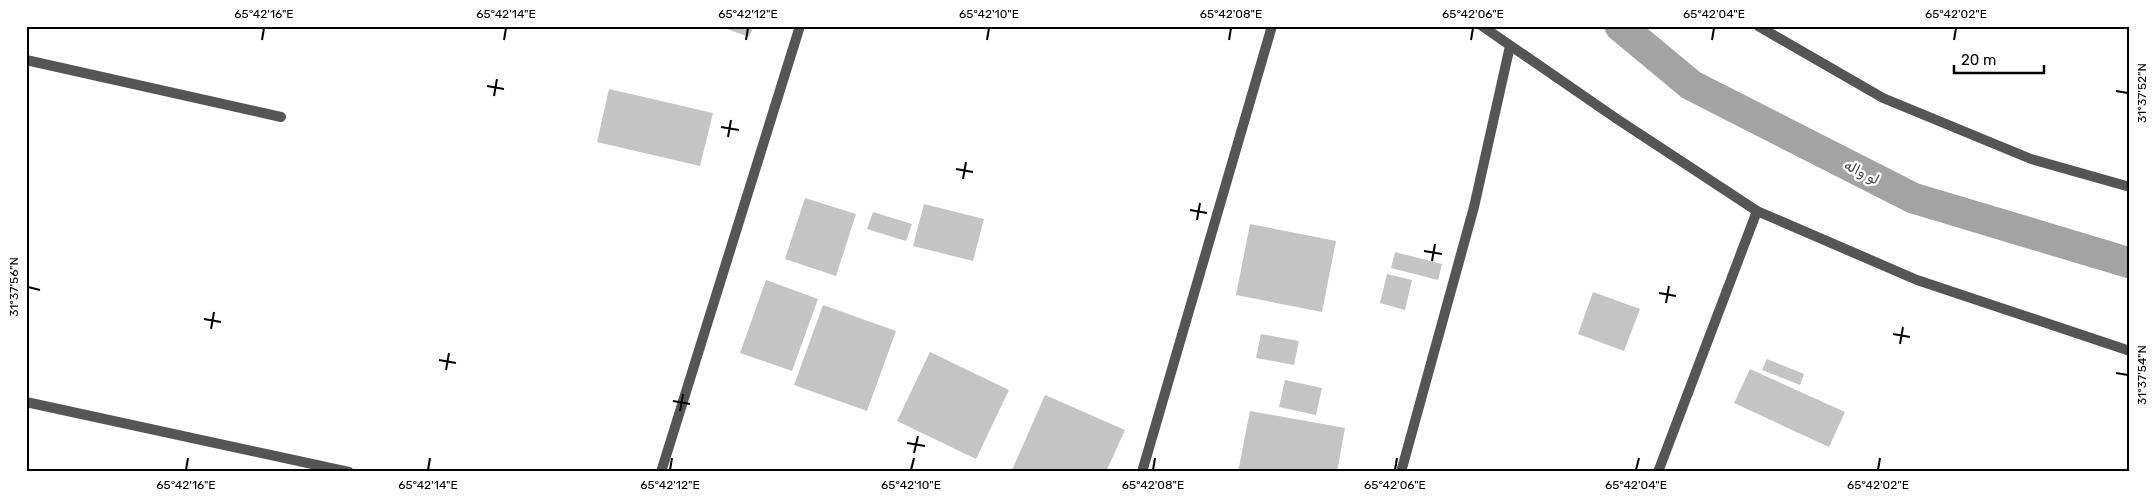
<svg xmlns="http://www.w3.org/2000/svg" width="2156" height="498" font-family="Rubik,'Noto Sans Arabic',sans-serif">
  <rect width="100%" height="100%" fill="#fff"/>
  <g fill="none" stroke-linecap="round" stroke-linejoin="round">
    <!-- canal -->
    <path stroke="#a3a3a3" stroke-width="31" d="M1620,26L1691,85L1913,198L2130,263"/>
  </g>
  <!-- building -->
  <path fill="#c4c4c4" d="M725,26H754L749,37L724,28Z
    M609,89L713,113L700,166L597,142Z
    M805,198L856,214L836,276L785,259Z
    M924,204L984,219L973,261L913,246Z
    M873,212L912,224L906,241L867,229Z
    M1250,224L1336,241L1322,312L1236,295Z
    M1395,252L1442,264L1438,280L1391,268Z
    M1387,274L1412,280L1405,310L1380,303Z
    M766,280L818,299L792,371L740,353Z
    M1593,292L1640,309L1624,351L1578,334Z
    M823,305L896,331L867,411L794,385Z
    M1261,334L1299,341L1294,365L1256,358Z
    M930,352L1009,390L976,459L897,421Z
    M1767,359L1804,374L1800,385L1762,370Z
    M1750,369L1845,412L1829,447L1734,403Z
    M1285,380L1322,388L1316,415L1279,407Z
    M1045,395L1125,430L1106,472H1016L1012,470Z
    M1250,411L1345,428L1337,472H1238Z"/>
  <g fill="none" stroke-linecap="round" stroke-linejoin="round">
    <!-- service -->
    <path stroke="#555" stroke-width="10" d="M1142,472L1272,26
      M1401,472L1474,207L1510,46"/>
    <!-- minor -->
    <path stroke="#555" stroke-width="10" d="M26,60L281,117
      M26,402L349,472
      M661,472L800,26
      M1658,472L1757,211"/>
    <!-- tertiary -->
    <path stroke="#555" stroke-width="10" d="M1482,26L1617,119L1757,211L1917,280L2130,351
      M1758,26L1883,98L2031,159L2130,187"/>
  </g>
  <!-- ticks -->
  <path fill="none" stroke="#000" stroke-width="2" d="M262,40L264,28M504,40L506,28M746,40L748,28M987,40L989,28M1229,40L1231,28M1471,40L1473,28M1712,40L1714,28M1954,40L1956,28M487,86L504,89M2116,91L2128,93M494,96L497,79M721,127L739,130M728,137L731,120M956,169L973,172M963,179L966,162M1190,210L1207,213M1197,220L1200,203M1424,251L1442,254M1432,261L1435,244M28,287L40,290M1659,293L1676,296M1666,303L1669,286M204,319L221,322M211,329L214,312M1893,334L1910,337M1900,344L1903,327M439,360L456,363M446,370L449,353M2116,373L2128,375M673,401L690,404M680,411L683,394M907,443L925,446M914,453L918,436M186,470L188,458M428,470L430,458M670,470L672,458M911,470L914,458M1153,470L1155,458M1395,470L1397,458M1636,470L1639,458M1878,470L1880,458"/>
  <g text-anchor="middle" stroke-width="4.5" stroke-linejoin="round" paint-order="stroke">
    <!-- water labels -->
    <g font-size="14" font-style="italic" fill="#444" stroke="#fff">
      <text transform="translate(1862 172) rotate(27)" y="5">لو واله</text>
    </g>
  </g>
  <!-- border -->
  <rect width="2156" height="498" fill="none" stroke="#ffffff" stroke-width="55"/>
  <!-- scale -->
  <path d="M1954 65v8h90v-8" fill="none" stroke="#000000" stroke-width="2.5"/>
  <text x="1961" y="65" font-size="15" fill="#000000" stroke="#ffffff" stroke-width="4" paint-order="stroke">20 m</text>
  <rect x="28" y="28" width="2100" height="442" fill="none" stroke="#000" stroke-width="2"/>
  <g font-size="12" text-anchor="middle" fill="#000">
    <text x="264" y="18">65°42'16"E</text>
    <text x="506" y="18">65°42'14"E</text>
    <text x="748" y="18">65°42'12"E</text>
    <text x="989" y="18">65°42'10"E</text>
    <text x="1231" y="18">65°42'08"E</text>
    <text x="1473" y="18">65°42'06"E</text>
    <text x="1714" y="18">65°42'04"E</text>
    <text x="1956" y="18">65°42'02"E</text>
    <text transform="translate(2142 93) rotate(-90)" y="4">31°37'52"N</text>
    <text transform="translate(14 287) rotate(-90)" y="4">31°37'56"N</text>
    <text transform="translate(2142 375) rotate(-90)" y="4">31°37'54"N</text>
    <text x="186" y="489">65°42'16"E</text>
    <text x="428" y="489">65°42'14"E</text>
    <text x="670" y="489">65°42'12"E</text>
    <text x="911" y="489">65°42'10"E</text>
    <text x="1153" y="489">65°42'08"E</text>
    <text x="1395" y="489">65°42'06"E</text>
    <text x="1636" y="489">65°42'04"E</text>
    <text x="1878" y="489">65°42'02"E</text>
  </g>
</svg>
